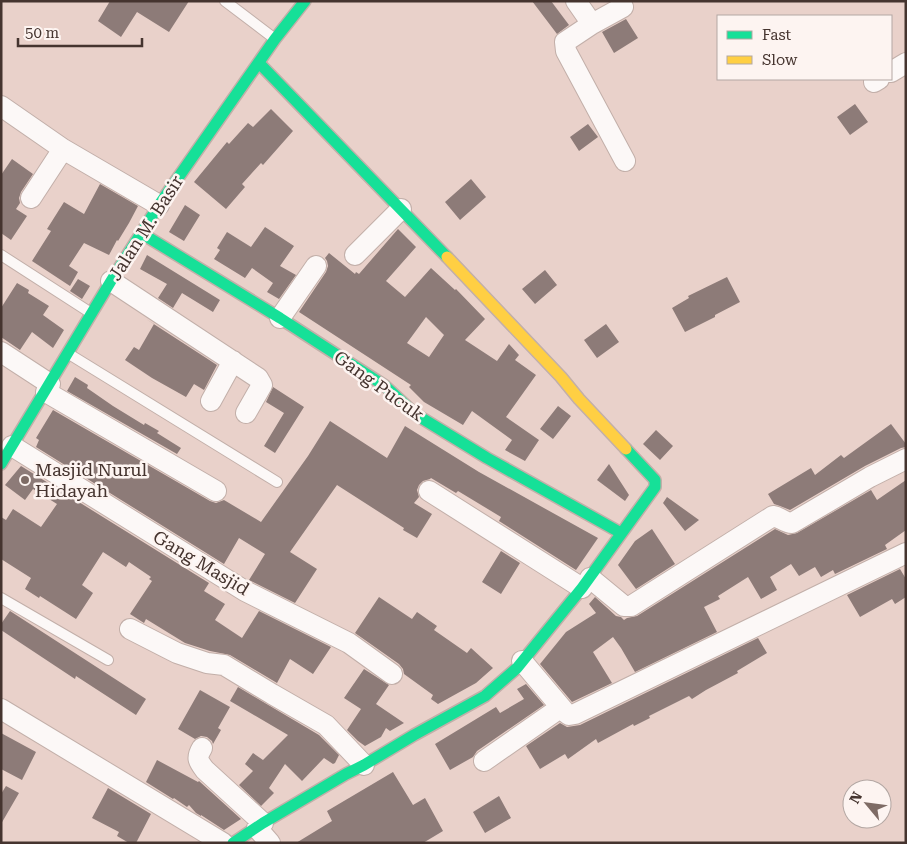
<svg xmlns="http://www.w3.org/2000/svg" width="907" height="844" font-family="'Roboto Serif',serif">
  <rect width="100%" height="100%" fill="#e9d1ca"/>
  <!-- building -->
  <path fill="#8d7b78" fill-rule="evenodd" d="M110,1H189L169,32L137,12L121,37L98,21Z
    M532,1H551L569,25L557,34Z
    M626,19L638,38L614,53L602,32Z
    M855,104L868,122L850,135L837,117Z
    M271,109L293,131L263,165L261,163L242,184L245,187L226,209L194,182L227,142L229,144L248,123L253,127Z
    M588,124L598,137L579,151L570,137Z
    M12,159L33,174L21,192L19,198L20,203L16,209L27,216L11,240L1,233V175Z
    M471,179L486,197L460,220L445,202Z
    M100,184L138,206L129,223L118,241L117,240L109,255L84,243L69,266L78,272L70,286L32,261L51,231L47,229L64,202L84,214Z
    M185,205L200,215L184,241L169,232Z
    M265,227L294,246L280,266L296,275L279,299L267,292L273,283L252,268L245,278L214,259L220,250L217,248L227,232L251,247Z
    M398,229L416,247L386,281L405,297L431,268L455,290L456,289L485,319L465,340L497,361L509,344L519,355L515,360L536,375L506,417L539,440L525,461L505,450L512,440L472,411L463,425L424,402L409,387L411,385L299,312L326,272L328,266L327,261L325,258L329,253L355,274L356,272L359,274ZM426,317L444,335L429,357L407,343Z
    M147,255L220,300L213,312L182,293L173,308L158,298L167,284L140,269Z
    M545,270L557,285L535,304L522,289Z
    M727,277L740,302L715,315V317L685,332L672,308L689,298L688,296Z
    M78,279L90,286L82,299L70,291Z
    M17,283L29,290L28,293L49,306L43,315L64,330L53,348L32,332L20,350L1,337V308Z
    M146,319L217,365L204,390L194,384L186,397L152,378L125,360L134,347L139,350L154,324Z
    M606,324L619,342L597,358L584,340Z
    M75,377L88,385L87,388L113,406L144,425L145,423L159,431L157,433L181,448L177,454L67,391Z
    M273,387L304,407L275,453L264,446L284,413L266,402Z
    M558,406L571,416L553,439L540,429Z
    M53,410L210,501L216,503L224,500L261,522L308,456L330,421L387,458L405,426L479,472L598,538L576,570L499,521L501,517L458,491L456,493L431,478L430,479L423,481L419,485L417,490L419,497L414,503L432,514L417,538L403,530L404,528L337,485L290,552L317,569L295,603L249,580L265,554L239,538L224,564L36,447L39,440L36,438Z
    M891,424L906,444V447L901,448L865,466L790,510L780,506L774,504L768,494L811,468L815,475L841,455L844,458Z
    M656,430L673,446L660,460L643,444Z
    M609,464L629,495L625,501L597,480Z
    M21,466L209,583L204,591L225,604L215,620L242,638L259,611L331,647L313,674L290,659L277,683L230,655L210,651L185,643L146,619L144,623L130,614L152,581L149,579L151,577L129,562L126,567L103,552L82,585L93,593L76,619L40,596L39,598L25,589L31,578L1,559V517L6,520L13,509L41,527L57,504L33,489L25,500L5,485Z
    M906,480V530L885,545L887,549L835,574L833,570L821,577L815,567L799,576L791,564L770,577L777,590L761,599L748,577L718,596L720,599L704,607L717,632L635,672L621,648L613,637L593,652L612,683L572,702L540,664L566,632L596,613L589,604L595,597L616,616L621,617L624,620L627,618L637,616L775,529L788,535L797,533L871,490L877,500Z
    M667,497L699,520L685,531L663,503Z
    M652,529L675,564L636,589L618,565L635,541Z
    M501,551L520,563L501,594L482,582Z
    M900,569L906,579V597L895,604L892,599L860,617L847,595Z
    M379,597L412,619L417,612L437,626L434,630L467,653L471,648L493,668L476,683L438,704L431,699L433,695L404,674L403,669L399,664L355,633Z
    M10,611L146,699L136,715L76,676L75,679L1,630V624Z
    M758,638L767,653L737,671L738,673L706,690L692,699L689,696L649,716L650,718L634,726L633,724L598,743L596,739L568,759L565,754L540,769L526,746L560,723L567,727L580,725Z
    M364,669L389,685L376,704L404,723L390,731L386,728L381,737L365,746L358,741L347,730L361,709L344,698Z
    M526,684L544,705L477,751L473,757L450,770L435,744L496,707L500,713L524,699L517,689Z
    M238,687L319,735L339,755L335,763L333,764L324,758L302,781L285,764L269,788L274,793L261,806L239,785L253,771L245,764L253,753L263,760L288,735L230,701Z
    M200,690L230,707L218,728L221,730L213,744L212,741L207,737L201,736L195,739L178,729Z
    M1,733L36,752L22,780L1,769Z
    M157,760L198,782L199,781L241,819L224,830L201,815V816L196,813L189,805L187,807L174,798L173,799L146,782Z
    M393,772L413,805L425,798L443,831L423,843H296L332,821L327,811Z
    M6,786L19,793L1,824V794Z
    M108,788L151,814L136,843H129L117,836L119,832L92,818Z
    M499,796L511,818L485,833L473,812Z"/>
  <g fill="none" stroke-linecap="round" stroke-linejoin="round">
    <defs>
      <path id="lane" d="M225,1L275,39
        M1,255L91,313
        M69,354L277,482
        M1,598L108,660"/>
      <path id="street" d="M576,1L592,24L565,42L566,51L625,161
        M592,24L623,7
        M891,72L906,63
        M874,82L879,79
        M1,106L63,149L159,205
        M31,198L63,149
        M355,255L401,209
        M111,281L258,378L262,385L246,413
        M280,318L316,266
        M1,352L50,384
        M46,392L216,491
        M211,401L233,361
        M12,446L245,591L349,643L392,674
        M429,491L582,588
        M590,578L624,606H631L773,516C780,517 785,523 792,523L870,477L906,459
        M130,629L177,653L207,663L224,665L272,694L326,725L364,765
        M522,661L565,712L569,715L575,714L906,553
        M1,709L223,843
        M202,748C196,758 198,761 205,770L263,823
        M484,761L560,708
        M257,828L270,843"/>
      <path id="fast" d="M259,63L447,257
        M141,233L280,318L385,386L415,414L487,458L621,533
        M1,464L111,281L159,205L275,39L305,1
        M233,843L263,823L346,774L364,765L414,735L485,696L517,668L582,588L655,487V480L626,449"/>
      <path id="slow" d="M447,257L561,377L579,399L626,449"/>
    </defs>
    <!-- lane casing -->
    <use href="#lane" stroke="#c2afa9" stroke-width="12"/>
    <!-- street casing -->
    <use href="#street" stroke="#c2afa9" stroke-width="22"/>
    <!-- fast casing -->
    <use href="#fast" stroke="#c2afa9" stroke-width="14"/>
    <!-- slow casing -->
    <use href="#slow" stroke="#c2afa9" stroke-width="14"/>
    <!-- lane -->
    <use href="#lane" stroke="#fcf8f7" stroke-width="10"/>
    <!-- street -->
    <use href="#street" stroke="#fcf8f7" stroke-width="20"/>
    <!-- fast -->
    <use href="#fast" stroke="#16e098" stroke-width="11"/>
    <!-- slow -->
    <use href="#slow" stroke="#ffcf43" stroke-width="11"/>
  </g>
  <!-- markers -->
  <circle fill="#7e6b65" stroke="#fdf4f1" stroke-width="2" cx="25" cy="480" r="5"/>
  <g text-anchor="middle" stroke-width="5" stroke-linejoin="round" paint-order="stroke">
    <!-- street labels -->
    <g font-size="18" fill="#45342f" stroke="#fdf4f1">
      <text transform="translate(146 228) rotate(-57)" y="6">Jalan M. Basir</text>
      <text transform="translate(379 386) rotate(36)" y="6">Gang Pucuk</text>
      <text transform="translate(201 563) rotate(31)" y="6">Gang Masjid</text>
    </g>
    <!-- poi labels -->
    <g font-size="18" fill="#45342f" stroke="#fdf4f1" text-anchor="start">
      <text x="35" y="476">Masjid Nurul<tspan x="35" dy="21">Hidayah</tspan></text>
    </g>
  </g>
  <!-- border -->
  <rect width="907" height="844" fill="none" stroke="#45342f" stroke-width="5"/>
  <!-- legend -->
  <rect x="717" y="15" width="175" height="65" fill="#fdf4f1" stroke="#b3a7a3"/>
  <rect x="727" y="31" width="25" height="8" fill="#16e098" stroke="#b3a7a3"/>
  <text x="762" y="40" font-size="15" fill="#45342f">Fast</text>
  <rect x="727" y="56" width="25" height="8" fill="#ffcf43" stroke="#b3a7a3"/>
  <text x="762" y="65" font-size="15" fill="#45342f">Slow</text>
  <!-- north arrow -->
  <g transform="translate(867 804) rotate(299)"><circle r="24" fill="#fdf4f1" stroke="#b3a7a3"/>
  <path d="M0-4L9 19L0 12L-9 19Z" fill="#7e6b65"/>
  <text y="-8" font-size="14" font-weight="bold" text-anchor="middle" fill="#45342f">N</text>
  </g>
  <!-- scale -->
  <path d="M18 38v8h124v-8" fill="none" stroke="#45342f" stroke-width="2.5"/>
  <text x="25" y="38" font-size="15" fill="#45342f" stroke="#fdf4f1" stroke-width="4" paint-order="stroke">50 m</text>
</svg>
